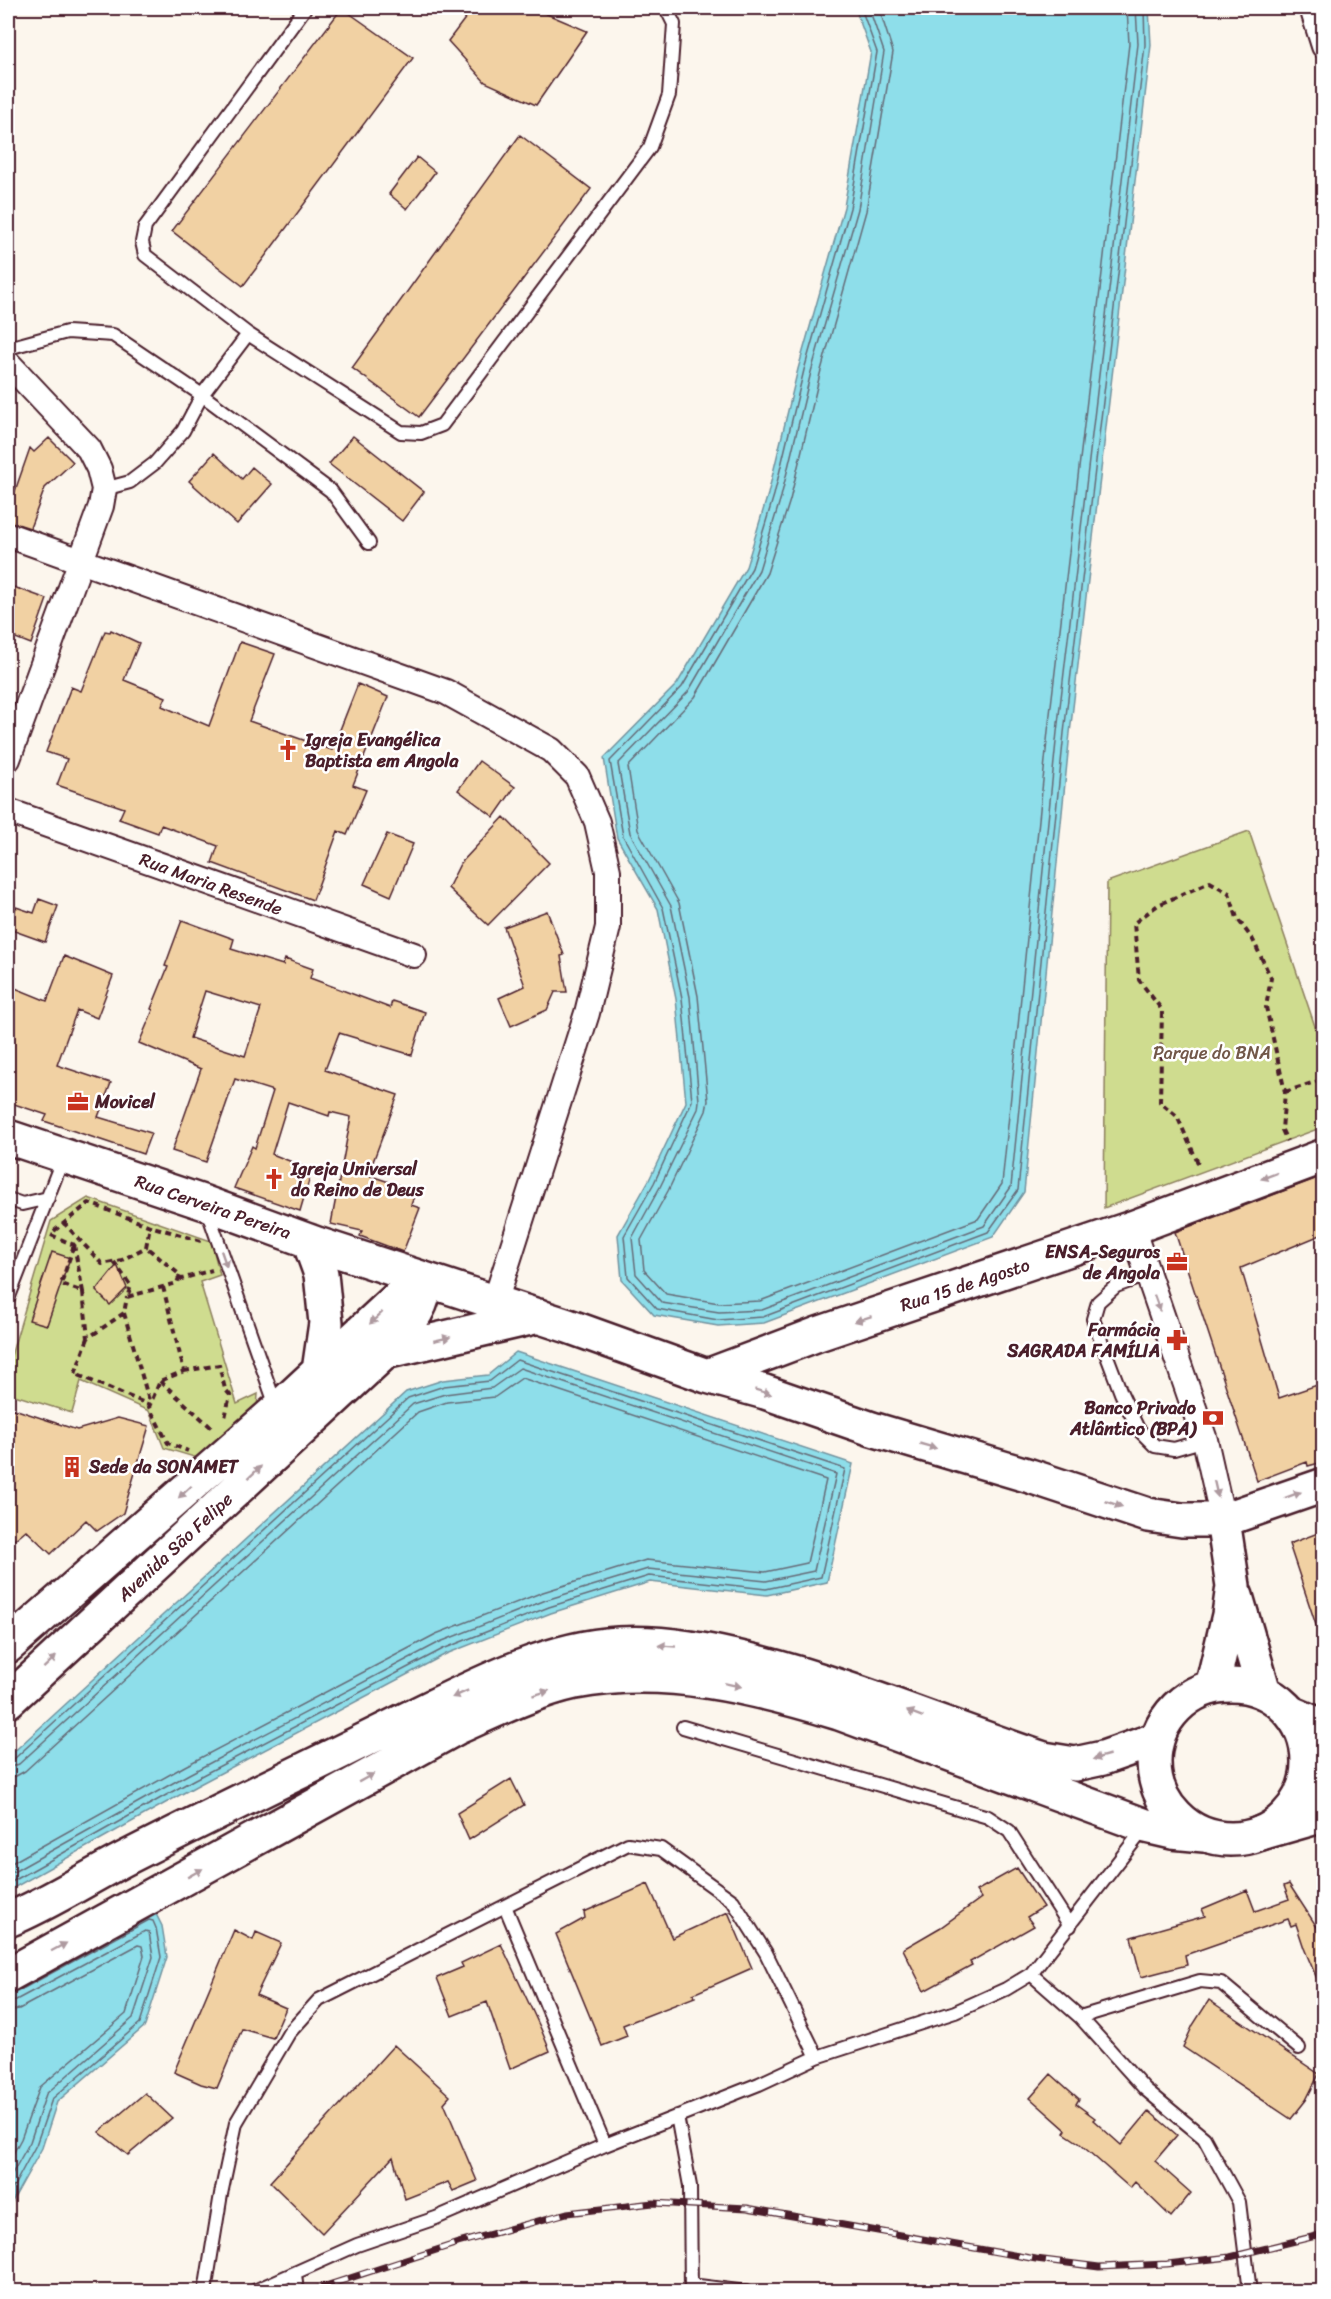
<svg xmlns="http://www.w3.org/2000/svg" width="1331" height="2299" font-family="Sriracha,sans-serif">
  <rect width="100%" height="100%" fill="#fcf6ed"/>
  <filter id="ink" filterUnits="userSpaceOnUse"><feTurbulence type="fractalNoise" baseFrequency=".0167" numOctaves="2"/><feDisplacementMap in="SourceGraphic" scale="12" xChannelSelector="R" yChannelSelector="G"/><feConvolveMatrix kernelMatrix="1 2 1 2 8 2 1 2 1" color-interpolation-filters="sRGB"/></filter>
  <g filter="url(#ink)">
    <!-- green -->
    <path fill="#cfdc8f" stroke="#8c7e5d" stroke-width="1.5" d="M1249,831L1323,1050V1127L1104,1208L1107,882Z
      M88,1198L211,1241L220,1275L200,1282L237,1404L258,1394L257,1409L204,1460L164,1448L149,1411L81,1381L72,1413L8,1393V1366L51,1221Z"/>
    <!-- water -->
    <path fill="#8edeea" stroke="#73929e" stroke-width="1.5" d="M855,8H1149L1151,45L1070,733L1024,1192L993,1237L764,1323L718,1326L654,1315L622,1280L618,1235L649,1180L686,1102L676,999L658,909L617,838L604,758L677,684L746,567L768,494L798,369L844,207L871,52Z
      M516,1352L853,1464L827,1582L767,1595L650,1582L551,1613L446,1654L196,1786L8,1891V1757L406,1392L443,1380L488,1375Z
      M154,1910L162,1926L167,1957L145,2026L57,2102L42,2148L8,2209V1990Z"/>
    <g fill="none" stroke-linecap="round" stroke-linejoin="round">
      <!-- shore -->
      <path stroke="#656b77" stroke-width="1.5" d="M861,8L877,52L850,208L804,370L774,495L752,568L682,687L610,761L623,836L663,908L682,998L692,1101L654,1183L624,1236L628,1277L657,1309L718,1320L763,1317L988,1232L1018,1190L1064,733L1145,45L1144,8
        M869,8L884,52L858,209L811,372L781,497L759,570L688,692L618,764L630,833L671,906L690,997L699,1101L698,1109L660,1187L632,1238L636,1274L662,1303L719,1312L762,1310L984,1226L1011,1187L1057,732L1138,44L1136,8
        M879,8L893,52L866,211L820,374L790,500L767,573L695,697L628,767L638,830L679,903L698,996L708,1101L706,1111L668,1191L641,1240L644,1270L666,1294L719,1303L760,1301L978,1219L1002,1184L1048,731L1129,44L1127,8
        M8,1760L14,1759L408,1398L444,1386L490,1381L517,1360L845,1469L821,1577L766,1589L649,1576L549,1607L443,1649L193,1780L8,1884
        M8,1768L19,1764L413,1404L445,1394L492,1388L520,1368L836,1474L814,1571L766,1581L648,1569L546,1600L440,1642L189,1774L8,1875
        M8,1777L16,1776L25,1771L418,1412L447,1402L495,1397L522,1378L826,1480L807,1563L765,1572L646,1560L543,1592L436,1634L185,1766L8,1865
        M8,1995L13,1994L149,1920L153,1921L156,1928L161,1957L140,2023L52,2099L36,2145L8,2197
        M8,2002L16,2000L145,1931L149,1932L153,1957L133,2018L46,2094L30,2142L8,2181
        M8,2011L19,2009L138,1945L142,1946L144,1956L126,2014L40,2087L21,2139L8,2163"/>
    </g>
    <!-- building -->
    <path fill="#f1d1a3" stroke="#4a1f2b" stroke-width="1.5" fill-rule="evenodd" d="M342,8L413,58L243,286L172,231Z
      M473,8H537L540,11L587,31L536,105L485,82L448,41Z
      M520,135L591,189L419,417L352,368Z
      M417,157L435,172L407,209L389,194Z
      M353,436L424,492L402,521L329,464Z
      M49,438L73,462L45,488L30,528L8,521V511L30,448L34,452Z
      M214,453L242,479L252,467L272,484L237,524L189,481Z
      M8,585L47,599L31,644L8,635Z
      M111,630L139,643L124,680L166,697L162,706L209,726L240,642L275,654L249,721L332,750L358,684L388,697L353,785L366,790L347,835L338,831L313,900L212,863L218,846L161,825L158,833L119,819L124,808L57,785L67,759L46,752L71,687L81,691L105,631L110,632Z
      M479,761L515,787L494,817L458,790Z
      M504,817L549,863L488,925L448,888L460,864Z
      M387,834L413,844L391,896L364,884Z
      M39,899L58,906L45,942L9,929L16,907L34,913Z
      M547,911L564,955L561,956L567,992H555L547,1010L511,1026L499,998L525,986L504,927Z
      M182,920L234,939L231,949L283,965L285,959L313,969L310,978L390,1008L392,1001L425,1012L412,1055L339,1033L325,1070L398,1095L368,1175L416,1191L411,1205L420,1208L403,1252L360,1236L362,1231L331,1224L351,1117L330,1112L329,1116L288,1102L272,1154L312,1170L300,1211L234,1188L252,1146L255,1148L273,1091L235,1079L206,1162L172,1151L201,1069L139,1043L153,1010L151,1009L168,967L165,966ZM205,991L261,1008L245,1056L190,1038Z
      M64,956L113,976L97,1018L77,1010L57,1065L111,1083L98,1117L151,1133L143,1154L44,1121L47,1115L8,1102V985L47,1001Z
      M1323,1176V1234L1241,1268L1279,1398L1323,1383V1462L1308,1466L1307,1462L1257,1481L1175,1232Z
      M52,1252L70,1258L47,1325L29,1320Z
      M117,1265L127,1288L110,1305L96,1291Z
      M8,1407L77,1430L118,1418L149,1426L123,1513L97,1531L86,1520L51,1554L26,1530L8,1545Z
      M1323,1531V1637H1320L1289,1544Z
      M511,1779L524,1805L469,1840L457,1813Z
      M1017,1868L1043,1907L1027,1917L1034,1926L970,1962L972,1965L924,1991L903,1949L941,1927L981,1898L976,1891Z
      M648,1884L672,1938L728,1912L752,1968L693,1994L695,1997L623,2025L627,2036L602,2046L556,1934L585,1918L584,1912Z
      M1289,1884L1317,1927L1323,1942V1993L1304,1948L1296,1924L1291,1926L1288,1919L1185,1955L1187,1965L1141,1977L1131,1937L1205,1916L1202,1909L1247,1890L1255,1911L1289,1899L1284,1886Z
      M234,1930L253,1940L256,1932L281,1943L256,1995L286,2008L273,2038L242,2029L217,2088L201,2084L174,2072Z
      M501,1944L541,2029L550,2051L510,2069L487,2002L452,2016L437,1978L463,1967L461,1963Z
      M1209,2000L1319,2074L1306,2100L1291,2119L1183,2047L1193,2025Z
      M394,2045L450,2096L444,2103L477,2181L453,2191L448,2182L405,2199L393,2157L322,2233L270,2182Z
      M1051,2074L1079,2099L1076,2104L1095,2118L1093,2120L1121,2145L1149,2111L1177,2135L1155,2161L1191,2193L1171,2217L1135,2182L1130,2188L1079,2143L1064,2133L1066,2130L1030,2098Z
      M145,2093L172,2118L128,2155L99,2132Z"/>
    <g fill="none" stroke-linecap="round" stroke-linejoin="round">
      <defs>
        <path id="lane" d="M305,8L145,227L142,242L145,255L248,334L401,432L421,433L442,425L650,147L669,95L674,24L666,8
          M8,348L67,332L113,335L202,395L331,491L369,543
          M104,489L130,482L155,463L183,431L202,395L248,334
          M8,1199L22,1204L48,1198
          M206,1207L276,1406
          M1147,1275L1116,1286L1098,1302L1093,1319L1121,1393L1138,1429L1155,1446L1174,1449L1205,1440
          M8,1299L63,1158
          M683,1727L988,1817L1009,1831L1070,1926
          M505,1906L605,2145
          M1031,1974L1080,2017L1145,2089L1204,2138L1239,2202L1250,2292
          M1080,2017L1200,1981L1221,1983L1299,2048
          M677,2116L690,2186L691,2292
          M295,2274L297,2292
          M691,2285L746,2292
          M205,2292L221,2194L236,2123L289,2033L319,2000L628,1844L661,1849L733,1901L766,1953L817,2057
          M252,2292L357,2245L436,2218L605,2145L759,2084L817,2057L955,2012L1006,1989L1031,1974L1146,1826"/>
        <path id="street" d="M1312,8L1324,46
          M8,363L89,449L99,469L104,489L101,506L8,759
          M8,535L446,692L551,750L577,776L597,822L608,871V927L587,1013L495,1302
          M8,811L414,955
          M1132,1228L1205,1440L1223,1520"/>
        <path id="secondary" d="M8,1137L205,1203L317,1244L568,1326L707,1376L765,1392L872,1429L1030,1476L1148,1515L1182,1520H1223L1324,1485
          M309,1241L321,1274L326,1323L319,1371
          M385,1352L539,1316
          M707,1376L818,1334L1132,1228L1324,1156
          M1236,1596L1264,1692
          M8,1646L277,1410L419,1278
          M1212,1687L1229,1615L1233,1586L1223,1520
          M8,1701L385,1352C403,1329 425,1311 425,1280
          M1291,1713L1324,1727
          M1261,1833L1324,1815"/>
        <path id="primary" d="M1154 1762a77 77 0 1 1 154 0a77 77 0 1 1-154 0Z
          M8,1920C50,1903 90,1876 132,1855C222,1809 313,1766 403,1721C469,1689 544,1648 618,1644C665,1641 712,1651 757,1662C855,1687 948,1727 1044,1759L1075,1764L1103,1758L1157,1739
          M8,1975L456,1728C494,1711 534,1691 575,1682C665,1665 753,1687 839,1713L1146,1826L1172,1832L1204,1835"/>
      </defs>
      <!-- lane casing -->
      <use href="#lane" stroke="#4a1f2b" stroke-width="16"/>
      <!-- street casing -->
      <use href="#street" stroke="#4a1f2b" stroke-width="28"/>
      <!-- secondary casing -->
      <use href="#secondary" stroke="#4a1f2b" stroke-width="38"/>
      <!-- primary casing -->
      <use href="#primary" stroke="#4a1f2b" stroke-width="38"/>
      <!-- path -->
      <path stroke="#4a1f2b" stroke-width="4" stroke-dasharray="6 4.5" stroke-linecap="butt" d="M1285,1092L1324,1079
        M1198,1163L1177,1116L1160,1102L1162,1010L1139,980L1134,923L1158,905L1210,882L1229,893L1237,918L1253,940L1271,978L1266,1007L1285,1092L1282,1130L1287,1141
        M63,1222L102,1264L122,1260L146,1247L150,1226
        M54,1231L89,1203L150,1226L201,1241
        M51,1235L74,1245L80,1240
        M74,1245L83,1292L61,1284Z
        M114,1262L131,1286L127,1297L177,1283L180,1275L146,1247
        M178,1280L212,1270
        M163,1287L184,1371L160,1381L149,1407L168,1443L188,1451
        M83,1292L88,1338L124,1313L127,1297
        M124,1313L150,1404
        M88,1338L75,1374L150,1405
        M184,1371L219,1365L225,1389L230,1395L225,1418
        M160,1381L214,1430"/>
      <!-- lane -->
      <use href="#lane" stroke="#fff" stroke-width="12"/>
      <!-- street -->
      <use href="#street" stroke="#fff" stroke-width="24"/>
      <!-- secondary -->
      <use href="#secondary" stroke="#fff" stroke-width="33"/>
      <!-- primary -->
      <use href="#primary" stroke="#fff" stroke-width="33"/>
      <defs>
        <path id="rail" d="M307,2292L458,2243L567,2213L653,2203L747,2208L1036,2259L1099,2267L1167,2264L1230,2257L1324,2234"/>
      </defs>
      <!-- rail casing -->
      <use href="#rail" stroke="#4a1f2b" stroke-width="7"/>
      <!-- rail -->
      <use href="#rail" stroke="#fff" stroke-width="4.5" stroke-dasharray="14" stroke-linecap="butt"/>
    </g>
    <!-- one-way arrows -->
    <defs><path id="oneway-solid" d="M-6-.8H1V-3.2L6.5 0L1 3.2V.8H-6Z" transform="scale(1.5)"/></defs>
    <g fill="#ae9aa0">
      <use href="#oneway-solid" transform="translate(1269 1176) rotate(159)"/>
      <use href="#oneway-solid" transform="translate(224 1259) rotate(71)"/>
      <use href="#oneway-solid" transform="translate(1157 1303) rotate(70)"/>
      <use href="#oneway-solid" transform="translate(376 1318) rotate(137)"/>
      <use href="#oneway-solid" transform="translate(863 1319) rotate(162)"/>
      <use href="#oneway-solid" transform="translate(442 1339) rotate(-13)"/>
      <use href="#oneway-solid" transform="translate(763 1392) rotate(17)"/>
      <use href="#oneway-solid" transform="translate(928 1446) rotate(16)"/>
      <use href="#oneway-solid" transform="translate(255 1472) rotate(-43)"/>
      <use href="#oneway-solid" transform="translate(1216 1489) rotate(77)"/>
      <use href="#oneway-solid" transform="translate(185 1492) rotate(138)"/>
      <use href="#oneway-solid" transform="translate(1293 1495) rotate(-20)"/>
      <use href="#oneway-solid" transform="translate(1114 1504) rotate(18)"/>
      <use href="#oneway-solid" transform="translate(667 1646) rotate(-176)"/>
      <use href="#oneway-solid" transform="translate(50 1662) rotate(-43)"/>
      <use href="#oneway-solid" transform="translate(733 1685) rotate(12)"/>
      <use href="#oneway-solid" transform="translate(541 1693) rotate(-17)"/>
      <use href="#oneway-solid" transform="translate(460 1694) rotate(156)"/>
      <use href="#oneway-solid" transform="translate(915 1714) rotate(-159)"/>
      <use href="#oneway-solid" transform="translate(1101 1757) rotate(164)"/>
      <use href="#oneway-solid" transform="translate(366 1778) rotate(-29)"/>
      <use href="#oneway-solid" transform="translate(195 1873) rotate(-29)"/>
      <use href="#oneway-solid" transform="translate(59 1947) rotate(-28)"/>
    </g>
  </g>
  <!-- icons -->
  <defs>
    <symbol id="church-bare" viewBox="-9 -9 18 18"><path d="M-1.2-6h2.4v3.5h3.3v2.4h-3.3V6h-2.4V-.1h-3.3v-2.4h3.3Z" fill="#c8321e" stroke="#fff" stroke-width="2.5" paint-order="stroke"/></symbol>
    <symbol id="office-bare" viewBox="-9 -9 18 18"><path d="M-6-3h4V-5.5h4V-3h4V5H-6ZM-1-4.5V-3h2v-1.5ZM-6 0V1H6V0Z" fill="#c8321e" stroke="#fff" stroke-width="2.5" paint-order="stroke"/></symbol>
    <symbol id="pharmacy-bare" viewBox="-9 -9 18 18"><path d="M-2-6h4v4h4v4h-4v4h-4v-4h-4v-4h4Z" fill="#c8321e" stroke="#fff" stroke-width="2.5" paint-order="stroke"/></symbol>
    <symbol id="bank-bare" viewBox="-9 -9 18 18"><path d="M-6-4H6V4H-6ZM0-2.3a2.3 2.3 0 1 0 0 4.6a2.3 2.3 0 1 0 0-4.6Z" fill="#c8321e" stroke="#fff" stroke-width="2.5" paint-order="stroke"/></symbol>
    <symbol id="building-bare" viewBox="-9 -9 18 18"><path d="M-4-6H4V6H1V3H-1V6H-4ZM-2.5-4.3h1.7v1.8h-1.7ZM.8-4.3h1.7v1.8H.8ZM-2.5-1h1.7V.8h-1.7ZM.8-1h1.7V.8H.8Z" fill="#c8321e" stroke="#fff" stroke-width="2.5" paint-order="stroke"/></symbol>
  </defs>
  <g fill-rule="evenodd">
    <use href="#church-bare" x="273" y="735" width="30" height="30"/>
    <use href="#office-bare" x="63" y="1087" width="30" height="30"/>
    <use href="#church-bare" x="259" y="1164" width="30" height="30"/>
    <use href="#office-bare" x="1162" y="1247" width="30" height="30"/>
    <use href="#pharmacy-bare" x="1162" y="1325" width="30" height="30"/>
    <use href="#bank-bare" x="1198" y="1403" width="30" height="30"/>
    <use href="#building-bare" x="57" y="1452" width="30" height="30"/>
  </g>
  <g text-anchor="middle" stroke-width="5" stroke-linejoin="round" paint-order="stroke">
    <!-- poi labels -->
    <g font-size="18" font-weight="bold" fill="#4a1f2b" stroke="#fff" text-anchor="start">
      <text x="305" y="746">Igreja Evangélica<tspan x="305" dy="21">Baptista em Angola</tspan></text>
      <text x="95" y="1108">Movicel</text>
      <text x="291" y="1175">Igreja Universal<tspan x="291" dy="21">do Reino de Deus</tspan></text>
      <text x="1160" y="1258" text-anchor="end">ENSA-Seguros<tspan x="1160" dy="21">de Angola</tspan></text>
      <text x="1160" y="1336" text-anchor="end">Farmácia<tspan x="1160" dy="21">SAGRADA FAMÍLIA</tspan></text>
      <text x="1196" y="1414" text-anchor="end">Banco Privado<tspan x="1196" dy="21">Atlântico (BPA)</tspan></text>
      <text x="89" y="1473">Sede da SONAMET</text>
    </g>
    <!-- street labels -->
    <g font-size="18" fill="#4a1f2b" stroke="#fff">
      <text transform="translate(211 884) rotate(20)" y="6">Rua Maria Resende</text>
      <text transform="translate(213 1207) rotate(19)" y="6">Rua Cerveira Pereira</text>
      <text transform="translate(965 1285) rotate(-18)" y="6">Rua 15 de Agosto</text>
      <text transform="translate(175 1547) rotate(-43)" y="6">Avenida São Felipe</text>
    </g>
    <!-- park labels -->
    <g font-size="18" fill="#725849" stroke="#fff">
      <text x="1212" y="1059">Parque do BNA</text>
    </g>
  </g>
  <!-- margin -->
  <rect width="1331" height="2299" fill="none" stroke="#fff" stroke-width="30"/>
  <rect x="15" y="15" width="1301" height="2269" fill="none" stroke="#4a1f2b" stroke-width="2" filter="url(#ink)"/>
</svg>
